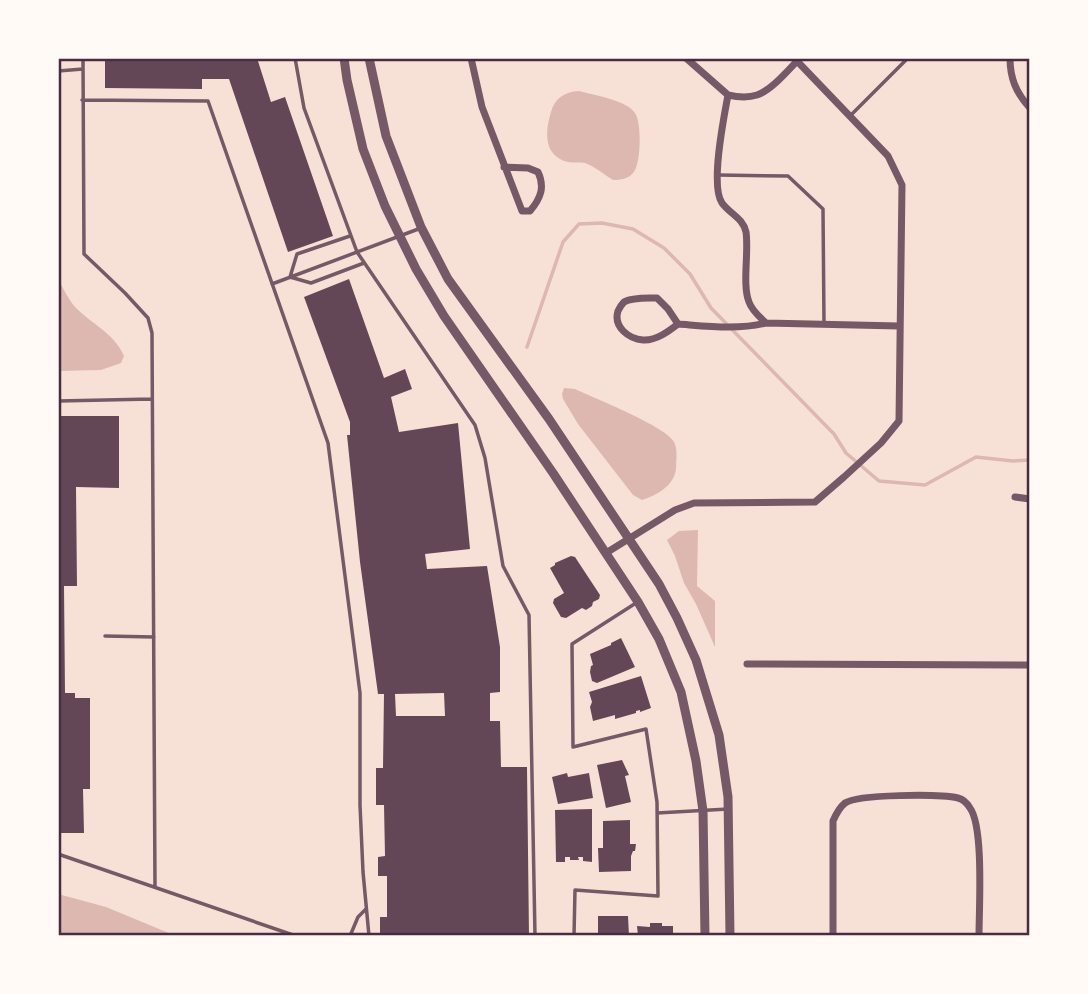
<svg xmlns="http://www.w3.org/2000/svg" width="1088" height="994" font-family="Inter,sans-serif">
  <rect width="100%" height="100%" fill="#f7e1d7"/>
  <!-- water -->
  <path fill="#dcb8b0" d="M579,91C593,95 627,100 635,113C642,123 641,165 633,173C628,179 621,180 613,180C605,175 594,166 585,163C580,162 574,163 568,162C543,156 545,131 551,112C555,98 564,92 579,91Z
    M58,279C63,288 69,301 76,308C93,325 114,333 124,356L121,363L101,370L58,371Z
    M564,388L575,389C594,398 667,427 674,442C678,450 676,460 676,469C674,486 657,495 642,500L633,495L578,424L563,399L562,394Z
    M698,530L697,586L715,601V647L696,604L684,583L675,556L667,540L679,531Z
    M58,894L106,907L176,936H58Z"/>
  <g fill="none" stroke-linecap="round" stroke-linejoin="round">
    <!-- stream -->
    <path stroke="#dcb8b0" stroke-width="3.5" d="M527,347L563,242L579,224L602,223L633,229L664,248L690,274L711,308L834,434L846,453L879,481L925,485L976,457L1013,461L1030,460"/>
  </g>
  <!-- building -->
  <path fill="#644757" fill-rule="evenodd" d="M105,58H257L271,102L285,97L333,236L288,252L229,79H202V89L105,88Z
    M349,279L384,378L405,369L412,389L391,397L399,432L458,423L470,549L425,554L427,569L487,566L500,647V692L490,693V721H500L501,767H527L529,936H386V934H380V917H387V876H378V857L385,856L384,805H376V768H383L384,694H378L360,562L347,435H350V422L304,297ZM444,693L445,716H396L395,694Z
    M58,416H119V488L76,487L77,586H64L65,693H75V698H90V789H83L84,833H58Z
    M571,556L575,557L600,595L599,599L593,602L592,606L586,610L582,608L566,618L561,617L553,603L554,599L564,593L550,568L555,565V563Z
    M621,638L635,667L597,683L592,681L590,672L591,666L593,665L590,654L611,645V643Z
    M641,676L651,708L640,712V710L636,711V713L615,719V715L593,721L590,707L592,702L589,692Z
    M622,760L629,775L625,776L631,802L606,808L597,765Z
    M567,773L568,777L589,773L593,798L558,804L552,777Z
    M592,809V862L583,861V857H578L579,860H570V857H565V862H556L555,810Z
    M630,820V844H636L635,851H633L631,856V871L599,872L598,848H603V821Z
    M598,916H628L629,936H598Z
    M650,923H662V926H673V936H638L637,926L650,927Z"/>
  <g fill="none" stroke-linecap="round" stroke-linejoin="round">
    <!-- service -->
    <path stroke="#755966" stroke-width="3.5" d="M83,58L84,254L125,293L148,318L152,333L155,887
      M295,58L304,108L357,252L475,425L485,458L503,566L529,615L535,936
      M58,71L83,69
      M82,100L208,101L328,443L360,693V805L363,872L369,936
      M850,116L908,58
      M718,175L788,176L823,209L824,323
      M350,236L297,254L290,277L311,283L364,263
      M272,284L421,228
      M58,401L152,399
      M105,636L154,637
      M657,813L728,809
      M58,854L296,936
      M350,936L358,917L366,909
      M574,936L575,890L658,896L657,802L646,729L573,747L572,644L636,603"/>
    <!-- minor -->
    <path stroke="#755966" stroke-width="7" d="M471,58L482,107L522,211H530C541,198 545,187 538,172L528,168L504,167
      M686,58L728,95
      M1010,58C1010,78 1016,93 1030,108
      M728,95C724,116 710,186 722,203C730,214 743,218 746,232C749,252 742,285 749,302C752,311 760,317 766,323
      M728,95C737,97 748,98 757,95C772,90 789,69 800,58
      M678,324C669,331 656,341 643,340C629,339 613,327 618,311C619,309 622,304 624,302C632,297 648,298 657,298L668,309L678,324C706,326 738,330 766,323L899,326
      M1015,497L1030,499
      M606,553L675,510L694,503L815,502L844,477L881,443L899,421L902,185L888,156L797,61
      M747,664L1030,665
      M833,936V821C836,814 839,808 845,803C858,794 940,794 958,798C962,799 967,803 970,808C984,827 979,909 979,936"/>
    <!-- tertiary -->
    <path stroke="#755966" stroke-width="9" d="M344,58L347,80L363,149L385,206L416,269L444,316L553,473L638,602L659,639L681,692L696,761L703,811L705,936
      M369,58L386,136L421,227L448,279L549,419L659,584L677,618L696,660L719,735L728,797L730,936"/>
  </g>
  <!-- border -->
  <rect width="1088" height="994" fill="none" stroke="#fffaf5" stroke-width="119"/>
  <rect x="60" y="60" width="968" height="874" fill="none" stroke="#4a2c40" stroke-width="2.5"/>
</svg>
